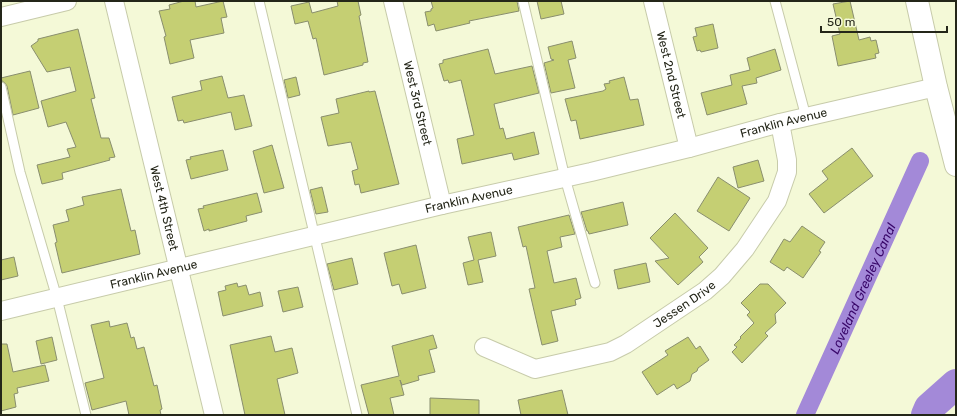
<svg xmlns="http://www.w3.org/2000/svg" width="957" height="416" font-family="Rubik,sans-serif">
  <rect width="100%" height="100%" fill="#f4f9d7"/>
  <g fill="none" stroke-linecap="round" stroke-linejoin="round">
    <!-- canal -->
    <path stroke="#a389d8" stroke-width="18" id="s1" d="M805,415L920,161"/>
    <!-- river -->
    <path stroke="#a389d8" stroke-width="30" d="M926,415L929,408L956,384"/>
  </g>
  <!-- building -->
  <path fill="#c5cf73" stroke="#898e6e" d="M184,1H195L196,7L223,1L227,17L221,18L224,33L190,40L194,58L170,64L164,37L166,36L159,11L170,9L169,5Z
    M337,1H358L361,15L359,16L368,62L363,63V65L324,75L316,38L313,39L308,21L295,24L291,6L309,2L312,13L338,6Z
    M431,1H517L519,11L469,21L470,23L436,31L434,24L428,26L425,12L431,11V9L433,8Z
    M537,1H561L564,14L541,19Z
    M850,1L859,40L870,37L871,41L876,40L879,53L875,54L876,58L838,66L832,36L840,34L833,4Z
    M713,24L718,48L701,52L700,50L697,51L693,37L697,36L695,28Z
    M78,29L95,98L91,99L101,138H109L115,157L109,158L110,160L62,173L63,179L42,184L37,165L70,157L67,149L76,147L66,122L48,127L41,101L76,91L70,67L47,72L31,46L38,41V39Z
    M572,41L576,58L568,60L575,88L551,93L544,63L554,60L551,59L548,47Z
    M488,49L495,74L532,66L539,93L494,104L500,129L503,128L506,139L534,132L539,154L514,160L512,153L462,164L457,139L474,135L461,80L449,83L448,80L444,81L439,64L443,63V60Z
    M775,49L781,70L756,78L757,83L742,86L747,104L707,115L701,93L732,85L730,75L750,70L747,58Z
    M30,71L39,108L13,115L7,86L5,83L2,81L1,78Z
    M222,76L228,98L244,95L252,126L235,130L231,112L184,123L183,120L178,121L172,97L202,90L200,81Z
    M296,77L300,95L288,98L284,80Z
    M624,77L630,100L638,99L644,125L580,139L576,120L571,121L565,99L603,91L606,89L604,84L610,83L609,81Z
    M369,91V92L375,91L399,184L361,193L359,184L355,185L352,171L358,169L351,142L328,146L321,117L339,113L336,99Z
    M272,145L284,188L264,193L253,151Z
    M852,148L873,176L824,213L809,194L828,179L822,171Z
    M223,150L228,170L191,179L186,160L191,159L190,157Z
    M758,160L764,181L738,188L733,167Z
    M718,177L750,198L729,231L697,211Z
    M322,187L328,212L316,214L310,190Z
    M121,189L131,231L135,230L140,254L62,273L55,243L57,242L53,225L69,221L66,210L84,205L82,197Z
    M257,193L262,212L246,216L247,221L209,231V229L204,231L198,209L204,208L203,206Z
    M623,202L628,225L589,234L588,231H587L581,212Z
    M675,213L708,248L699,257L703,262L678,285L655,261L669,258L650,238Z
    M569,215L575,234L560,237L562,247L547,251L554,283L576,278L581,298L575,300L576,305L551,311L558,341L542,345L529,289L535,288L526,246L523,247L518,227Z
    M802,226L825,242L819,251L821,252L803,278L787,267L784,271L770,262L784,239L790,242Z
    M491,232L496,256L478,260L483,282L468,285L463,263L474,260L468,237Z
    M416,245L426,288L402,294L399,284L392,286L384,253Z
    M14,257L18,276L1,280V260Z
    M352,258L358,284L334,290L327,264Z
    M646,263L650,282L618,289L614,270Z
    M237,283L238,287L246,285L249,295L260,292L263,306L223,316L218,292L226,290L225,286Z
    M760,284H768L786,303L775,314L776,323L765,333L768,336L742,363L732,352L737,347L734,345L741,338L740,337L754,323L747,315L750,312L741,303Z
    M298,287L303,307L283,312L278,291Z
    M109,321L110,327L127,323L131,338L134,337L137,349L144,347L154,386L157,385L162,409L160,410L161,415H129L126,401L92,410L85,383L104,378L91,325Z
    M433,335L437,348L429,350L435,372L418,376L419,380L402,385L400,380L404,395L390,398L394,415H369L361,385L399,376L392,346Z
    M271,336L275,352L292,348L298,373L277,379L285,415H245L230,345Z
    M52,337L57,360L41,364L36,341Z
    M688,337L696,349L700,346L709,360L698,368L697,371L692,374L690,381L677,389L674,384L657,395L642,372L668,355L665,351Z
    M1,344H7L13,372L45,365L49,381L17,388L18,393L14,394L16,407L1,411Z
    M562,390L568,415H521L518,400Z
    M430,398L479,400V415H430Z"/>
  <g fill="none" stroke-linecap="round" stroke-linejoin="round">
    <defs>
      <path id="service" d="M259,1L357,415
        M523,1L565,178L595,283
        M775,1L806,117
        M1,87L20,172L57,298L86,415"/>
      <g id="minor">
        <path id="s2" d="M114,1L214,415"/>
        <path id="s3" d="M393,1L442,205"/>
        <path id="s4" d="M653,1L689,148"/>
        <path d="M1,17L67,1"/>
        <path id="s5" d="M1,311L442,205L591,172L689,148L780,123L936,87"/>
        <path id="s6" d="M484,347L535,369L610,352L626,344L705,291L722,276L745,249L777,201L787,172V160L780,123"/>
      </g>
      <path id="secondary" d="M917,1L936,87L956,165"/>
    </defs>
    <!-- service casing -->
    <use href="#service" stroke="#c7cbaa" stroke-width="11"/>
    <!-- minor casing -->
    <use href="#minor" stroke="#c7cbaa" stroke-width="20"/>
    <!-- secondary casing -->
    <use href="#secondary" stroke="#c7cbaa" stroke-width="24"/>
    <!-- service -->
    <use href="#service" stroke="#fff" stroke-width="9"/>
    <!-- minor -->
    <use href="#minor" stroke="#fff" stroke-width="18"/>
    <!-- secondary -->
    <use href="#secondary" stroke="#fff" stroke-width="22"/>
  </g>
  <g text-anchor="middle" stroke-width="3.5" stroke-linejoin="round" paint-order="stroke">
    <!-- street labels -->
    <g font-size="12" fill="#242619" stroke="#f4f9d7">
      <text dy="4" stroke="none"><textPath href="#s4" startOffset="76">West 2nd Street</textPath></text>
      <text dy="4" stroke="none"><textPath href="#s3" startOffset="105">West 3rd Street</textPath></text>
      <text dy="4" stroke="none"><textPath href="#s5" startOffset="805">Franklin Avenue</textPath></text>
      <text dy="4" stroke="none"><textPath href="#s5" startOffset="481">Franklin Avenue</textPath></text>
      <text dy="4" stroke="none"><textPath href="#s2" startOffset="213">West 4th Street</textPath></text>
      <text dy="4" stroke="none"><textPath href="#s5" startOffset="157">Franklin Avenue</textPath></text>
      <text dy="4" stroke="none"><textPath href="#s6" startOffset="221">Jessen Drive</textPath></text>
    </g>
    <!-- water labels -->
    <g font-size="13" font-style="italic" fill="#380668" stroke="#f4f9d7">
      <text dy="5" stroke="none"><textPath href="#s1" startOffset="139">Loveland Greeley Canal</textPath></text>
    </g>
  </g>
  <!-- border -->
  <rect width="957" height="416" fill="none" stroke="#242619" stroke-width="4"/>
  <!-- scale -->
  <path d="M821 26v6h126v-6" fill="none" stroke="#242619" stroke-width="2"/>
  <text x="827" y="26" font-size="12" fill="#242619" stroke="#f4f9d7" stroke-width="3" paint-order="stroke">50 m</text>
</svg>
